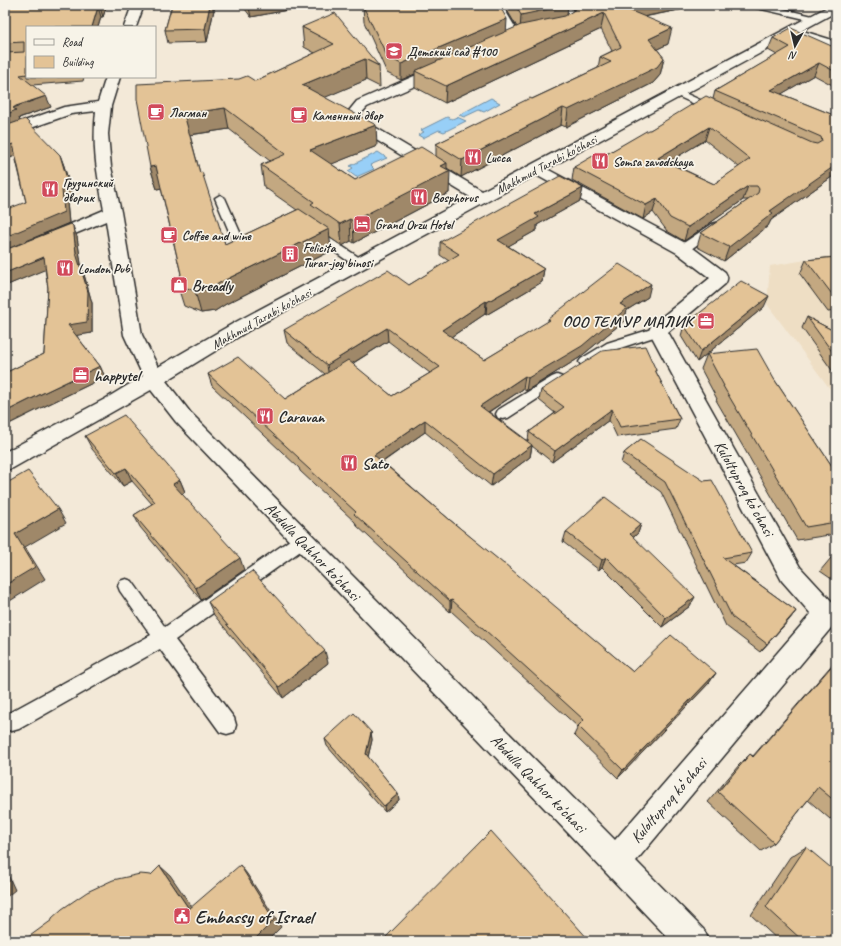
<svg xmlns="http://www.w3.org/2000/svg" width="841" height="946" font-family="Caveat,sans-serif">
  <rect width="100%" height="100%" fill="#f3e9d8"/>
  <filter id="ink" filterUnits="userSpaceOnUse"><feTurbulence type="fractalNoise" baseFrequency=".025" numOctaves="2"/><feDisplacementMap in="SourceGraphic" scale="8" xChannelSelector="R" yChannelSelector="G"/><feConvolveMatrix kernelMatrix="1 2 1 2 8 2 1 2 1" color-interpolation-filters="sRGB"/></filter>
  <g filter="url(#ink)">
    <!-- built -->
    <path fill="#eedec4" d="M836,255V397L767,304L770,266Z"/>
    <!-- water -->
    <path fill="#98cff7" stroke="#6c8da5" d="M491,98L500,103L484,112L479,110L464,117L459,115Z
      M447,117L452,119L457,117L466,121L444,132L439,130L423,138L418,135L424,132L421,130Z
      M378,152L387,158L370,165L374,169L356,177L348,171L353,168L350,166Z"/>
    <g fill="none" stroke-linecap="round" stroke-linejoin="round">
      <defs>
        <path id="lane" d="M560,5H568L579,18L578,20H572Z
          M752,5H766L817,17L818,19L814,21L753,7Z
          M793,28L829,39L836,45V52L823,43L790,33L789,31Z
          M678,90L718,108L720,110L718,112H712L675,95L673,93L675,91Z
          M220,195L225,198L243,239L255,236L259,237L261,239C254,247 243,247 234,243L215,198Z
          M716,223L720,224L722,226L720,228L687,252H679L677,249L679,246L712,224Z
          M313,229L317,230L363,260L365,263L363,266H355L309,234L307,232L309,230Z
          M658,327L663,328L664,331L663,334L617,349L591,365L586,367L581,365L579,362L581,359L607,343Z
          M557,375L562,377L564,380L562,383L508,418L503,419L498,418L496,414L498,410L552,377Z
          M303,533L309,535L311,540L309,545L175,640L234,718L236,725L234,732L227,734L220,732L160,649L19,729L12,731L5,729V715L151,635L120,591L118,586L120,581L126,579L132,581L165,627L297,535Z"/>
        <path id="street" d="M132,5H144L136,27H124Z
          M490,5H502L521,37L519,40H511Z
          M831,5H836V12L547,169L689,245L725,272C728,277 728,279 725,284L668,332L800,567L836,606V622L636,861L704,930L709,941H671L176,422L151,390L13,468L5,470V452L105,399L143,376L124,335L106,221L5,263V252L104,210C97,173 92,149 96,111L71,114L5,137V128L64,107L98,102L106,77H120L111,106L108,134L111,167L121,212L142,335L158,367L234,323L470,197L345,121L343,118L357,101L437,66H447L449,69L447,72L367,107L358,117L482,191ZM536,175L677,253L710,278L651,326L649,331L782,581L811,614L615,840L190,412L166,381L248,331Z"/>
      </defs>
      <!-- lane casing -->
      <use href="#lane" stroke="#2b2b2b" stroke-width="3"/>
      <!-- street casing -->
      <use href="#street" stroke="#2b2b2b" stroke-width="3"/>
      <!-- lane -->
      <use href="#lane" fill="#f7f3e8" fill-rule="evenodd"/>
      <!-- street -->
      <use href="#street" fill="#f7f3e8" fill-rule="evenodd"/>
    </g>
    <!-- wall -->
    <path fill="#c3a881" stroke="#2b2b2b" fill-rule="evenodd" d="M5,5H107L103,17H101L98,27H27V77H84L83,81L32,85L51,107L19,118L20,121L60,155L64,166L74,200L67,202L69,223L17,245L77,237L81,264L92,303V333L76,335L100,366L105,377L49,404L5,426V373L44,354L48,288L45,269L5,286L26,202L15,156L5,160Z
      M172,5H215L207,42L168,43L165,30Z
      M242,5H297L298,8L251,17Z
      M504,5H568L567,15L574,10L570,5H579V8L694,7L644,17L668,44L657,49L664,58L660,75L653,83L566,127L561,125L461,177L447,168L449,193L354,243L351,241L342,246L329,237L331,251L226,304L215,311L201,313L184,306L177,284L181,274L161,188L157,189L150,167L255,81L315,53L304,47L302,27L379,66L380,87L366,80L325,97L377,146L331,164L355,180L436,156V144L598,68L600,57L612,51L601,29L445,103L415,87V74L401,80L387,73L364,22L363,6L506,32L517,27ZM229,129L270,161L261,165L264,187L297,210L225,244L200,173L190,135Z
      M773,38L836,48V87L814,75L781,94L836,116V174L771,220L768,226L724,261L697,247L701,233L748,200H743L684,241L667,231L653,212L643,219L572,180L574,167L603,156L650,130L713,99L715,91L777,55L768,50ZM705,140L739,167L714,184L668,162Z
      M583,188L580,201L537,225V230L508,246L544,269L542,282L486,315L485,314L451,337L484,360L548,322V319L648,297L627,310L624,321L579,358L526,391L523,389L489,412L528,441L529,432L555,413L539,400L541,390L656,370V372L680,419L676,429L617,437L609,420L552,462L532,446L530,457L491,486L425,432L383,462L450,520L633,672L716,673L709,683L618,778L574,735L578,727L451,611L450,612L356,525L355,522L300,471L299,468L212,386L208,374L285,399L325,374L287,343L284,330L409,285L449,261L440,255V242ZM388,341L430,373L392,396L352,364Z
      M836,257V311L828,312L800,274L806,260Z
      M764,307L697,362L681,336L684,325Z
      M807,317L836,332V376L802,328Z
      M707,354L774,379L836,472V534L797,540L716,400L717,399L701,369Z
      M85,436L180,480L185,492L182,494L244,570L201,600L140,527L134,515L152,504L132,481L123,486L92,449Z
      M641,439L752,553L746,563L733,565L796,611L789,620L760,652L726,626L661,492L621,463L624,453Z
      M641,524L638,533L633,538L690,606L662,627L602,567L599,570L563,542L566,532Z
      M836,552V582L820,571Z
      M208,602L328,663L283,698L214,615Z
      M836,660V815L830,819L808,800L774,843L761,851L708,802L739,765L750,754L753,756Z
      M371,732L372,740L368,757L398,794L399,800L385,812L327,746L325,739Z
      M806,847L836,941H779L751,915L790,857Z"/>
    <!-- shaded-wall -->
    <path fill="#9f8869" stroke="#2b2b2b" d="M100,5H107L103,17L100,7Z
      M210,5H215L207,42L205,29Z
      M265,5H297L298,8L251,17L249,8Z
      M560,5H568L567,16L520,31L521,15Z
      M576,5H579L578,9L575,11Z
      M625,5H695L694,7L616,22L619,6Z
      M98,7L101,17L98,27H92Z
      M604,13L601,29L445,103L446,86Z
      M507,19L506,35L415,71V74L401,80V64Z
      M672,28L668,44L645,55L649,39Z
      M664,58L660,75L653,83L566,127L568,110Z
      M365,59L366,80L305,106L302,85Z
      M819,63L814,75L766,103L771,90Z
      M46,96L51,107L21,117L19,118L20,121L5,127V115L13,108Z
      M225,108L229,129L189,135L184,114Z
      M563,108L561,125L461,177L462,160Z
      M376,125L377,146L312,172L310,150Z
      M709,127L705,140L654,171L658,158Z
      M13,144L17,155L5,160V147Z
      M60,155L64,166L74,200L67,202L69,223L5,250V237L62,190Z
      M836,161V174L771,220L768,226L724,261L729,247L770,211Z
      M447,163V173L450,171L449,193L354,243L353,221L441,166Z
      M156,166L162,188L157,189L150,167Z
      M748,186L743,200L684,241L688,227Z
      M583,188L580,201L537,225V230L496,253L498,240L535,214Z
      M657,199L653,212L643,219L646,205Z
      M350,219L351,241L342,246L340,224Z
      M73,226L77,237L81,264L92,303V333L73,336L68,325L76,253Z
      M329,229L331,251L226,304L215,311L201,313L195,291L221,282Z
      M44,257L49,268L5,286V273Z
      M544,269L542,282L486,315L487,302Z
      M651,284L648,297L627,310L624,321L579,358L526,391L528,378L620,304Z
      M769,296L764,307L697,362L701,351Z
      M486,301L485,314L442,343V330Z
      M387,328L388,341L329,378L327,365Z
      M100,366L105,377L49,404L5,426V412L43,393Z
      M525,376L523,389L479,418L480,406Z
      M612,409L609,420L552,462L555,451Z
      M425,420V432L375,467L374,455Z
      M532,445L530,457L491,486L493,474Z
      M126,468L132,481L123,486L116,473Z
      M180,480L185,492L178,497L173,484Z
      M58,509L66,523L25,547L45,579L5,604V585L15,534Z
      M641,524L638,533L626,544L630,534Z
      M606,557L602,567L599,570L602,560Z
      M240,558L244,570L201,600L196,588Z
      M695,597L690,606L662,627L666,618Z
      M452,600L451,611L450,612V601Z
      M796,611L789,620L760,652L767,644Z
      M325,651L328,663L283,698L279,687Z
      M716,673L709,683L618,778L623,770Z
      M371,732L372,740L367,761L366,754Z
      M398,794L399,800L385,812L384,806Z
      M240,865L247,874L281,927L267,941H253Z
      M160,866L170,875L199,917L189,909Z
      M5,868L15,890L5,898Z"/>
    <!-- building -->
    <path fill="#e3c396" stroke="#2b2b2b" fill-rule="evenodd" d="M5,5H100V7H98L92,27H27V74L20,75L46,96L16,106L13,108L16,110L5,115V53L24,52V42L5,43Z
      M172,5H210L205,29L165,30Z
      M247,5H265L249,8Z
      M366,5H499L507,19L401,64L387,56L363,6Z
      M515,5H560L555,8L521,15Z
      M582,5H625L619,6L672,28L649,39L664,58L657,67L568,110L563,108L462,160L436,144L530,98L532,99L611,62L600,57L621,47L604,13L446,86L415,71L521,25L565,16Z
      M335,13L379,66L365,59L302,85L376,125L310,150L355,180L421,147L447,163L441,166L450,171L353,221L350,219L340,224L311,204L314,202L261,165L286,154L225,108L184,114L200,173L202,172L225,244L299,209L329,229L221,282L210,289L195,291L177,284L181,274L156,166L150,167L137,99V84L239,79L247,76L255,81L334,44L302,27Z
      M791,28L836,48V72L819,63L771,90L836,116V165L770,211L773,213L729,247L701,233L758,193L759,189L757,186H748L688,227L670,218L657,199L646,205L574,167L598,153L603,156L648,130H650L706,96L812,143L817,144L822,141L821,137L715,91L790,47L773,38ZM709,127L750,159L714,184L658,158Z
      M25,119L60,155L70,189L62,190L64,212L5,237V210L26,202L13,144L5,147V126Z
      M560,176L583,188L535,214L539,217L498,240L544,269L487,302L486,301L442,330L484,360L550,320L548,319L619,264L651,284L620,304L627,308L582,346L528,378L525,376L480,406L532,445L493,474L425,420L374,455L450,520L504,564H505L633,672L671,635L716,673L623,770L578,726L584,720L452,600L450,601L354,514L356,512L298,459L299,458L208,374L238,357L285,399L348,360L392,396L440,367L387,328L327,365L284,330L388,270L409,285L459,254L440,242Z
      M71,224L73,226L76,253L88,292L87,322L68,325L100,366L43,393L5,412V373L44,354L48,288L44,257L5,273V250Z
      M836,257V298H835L806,260Z
      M741,281L769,296L701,351L684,325Z
      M807,317L836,332V357Z
      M645,346L656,370H655L680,419L620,427L612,409L555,451L529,432L564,407L541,390L602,351Z
      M757,349L774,379L836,472V522L806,527L723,386H724L707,354Z
      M124,415L180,480L173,484L240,558L196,588L134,515L155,502L126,468L116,473L85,436Z
      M641,439L704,481L712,480L752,553L723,558L796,611L767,644L732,617L665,482L624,453Z
      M28,471L58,509L15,534L35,567L5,585V484Z
      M605,497L641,524L630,534L695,597L666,618L606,557L602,560L566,532Z
      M836,552V561L831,558Z
      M252,571L325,651L279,687L208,602Z
      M836,661V802L818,787L774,843L718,792L750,754L753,757Z
      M354,713L371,732L366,754L398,794L384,806L325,739Z
      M491,831L590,941H382Z
      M806,847L836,872V941H803L766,907Z
      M240,865L274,920L253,941H23L52,920V918L62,909L87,892L113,880L140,874L151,875L160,866L189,909Z"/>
  </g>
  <!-- icons -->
  <defs>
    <symbol id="school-square" viewBox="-11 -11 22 22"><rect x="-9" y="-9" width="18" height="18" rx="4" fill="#d1495b" stroke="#f7f3e8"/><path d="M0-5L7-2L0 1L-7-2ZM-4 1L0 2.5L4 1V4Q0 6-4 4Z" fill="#fff"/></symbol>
    <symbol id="cafe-square" viewBox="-11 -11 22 22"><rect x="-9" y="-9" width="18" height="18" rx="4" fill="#d1495b" stroke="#f7f3e8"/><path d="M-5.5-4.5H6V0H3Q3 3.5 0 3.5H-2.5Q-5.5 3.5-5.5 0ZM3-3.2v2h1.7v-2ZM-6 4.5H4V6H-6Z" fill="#fff"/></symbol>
    <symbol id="restaurant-square" viewBox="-11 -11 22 22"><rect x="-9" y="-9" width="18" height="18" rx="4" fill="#d1495b" stroke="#f7f3e8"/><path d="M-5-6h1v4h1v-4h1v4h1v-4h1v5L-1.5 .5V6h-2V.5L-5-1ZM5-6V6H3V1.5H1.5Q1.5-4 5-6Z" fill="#fff"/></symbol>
    <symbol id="hotel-square" viewBox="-11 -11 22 22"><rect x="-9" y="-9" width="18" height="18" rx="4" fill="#d1495b" stroke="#f7f3e8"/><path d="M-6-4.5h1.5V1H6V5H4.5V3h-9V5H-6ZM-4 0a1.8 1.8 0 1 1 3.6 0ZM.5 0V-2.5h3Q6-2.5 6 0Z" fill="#fff"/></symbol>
    <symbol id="building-square" viewBox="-11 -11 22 22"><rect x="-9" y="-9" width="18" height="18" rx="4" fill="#d1495b" stroke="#f7f3e8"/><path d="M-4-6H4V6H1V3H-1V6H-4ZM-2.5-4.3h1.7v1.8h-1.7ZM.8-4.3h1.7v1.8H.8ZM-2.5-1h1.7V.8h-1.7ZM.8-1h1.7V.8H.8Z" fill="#fff"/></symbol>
    <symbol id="shop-square" viewBox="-11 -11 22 22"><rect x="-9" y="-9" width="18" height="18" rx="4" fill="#d1495b" stroke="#f7f3e8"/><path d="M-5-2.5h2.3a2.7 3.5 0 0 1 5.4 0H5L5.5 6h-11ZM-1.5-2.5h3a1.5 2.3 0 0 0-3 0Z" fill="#fff"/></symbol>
    <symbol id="office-square" viewBox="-11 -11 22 22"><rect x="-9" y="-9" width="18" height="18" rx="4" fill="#d1495b" stroke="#f7f3e8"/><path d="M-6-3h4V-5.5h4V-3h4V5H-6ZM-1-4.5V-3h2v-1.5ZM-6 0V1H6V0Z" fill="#fff"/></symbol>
    <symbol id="civic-square" viewBox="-11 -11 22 22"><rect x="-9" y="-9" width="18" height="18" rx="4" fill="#d1495b" stroke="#f7f3e8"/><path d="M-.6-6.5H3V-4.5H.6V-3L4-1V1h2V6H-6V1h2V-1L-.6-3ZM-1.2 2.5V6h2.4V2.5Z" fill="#fff"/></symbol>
  </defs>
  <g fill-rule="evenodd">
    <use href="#school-square" x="384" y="41" width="20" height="20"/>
    <use href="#cafe-square" x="146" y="102" width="20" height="20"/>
    <use href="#cafe-square" x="289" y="105" width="20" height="20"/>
    <use href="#restaurant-square" x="463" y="147" width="20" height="20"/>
    <use href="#restaurant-square" x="590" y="151" width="20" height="20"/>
    <use href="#restaurant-square" x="40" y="179" width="20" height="20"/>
    <use href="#restaurant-square" x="409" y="187" width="20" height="20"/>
    <use href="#hotel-square" x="352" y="214" width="20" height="20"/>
    <use href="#cafe-square" x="159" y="225" width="20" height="20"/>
    <use href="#building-square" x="280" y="244" width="20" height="20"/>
    <use href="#restaurant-square" x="55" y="258" width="20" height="20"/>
    <use href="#shop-square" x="169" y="275" width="20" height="20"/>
    <use href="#office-square" x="696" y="311" width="20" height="20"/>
    <use href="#office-square" x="71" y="365" width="20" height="20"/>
    <use href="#restaurant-square" x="255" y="406" width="20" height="20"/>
    <use href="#restaurant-square" x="339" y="453" width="20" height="20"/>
    <use href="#civic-square" x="172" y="906" width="20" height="20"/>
  </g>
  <g text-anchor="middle" stroke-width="3.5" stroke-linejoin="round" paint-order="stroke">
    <!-- far-poi labels -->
    <g font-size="13" font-weight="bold" fill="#2b2b2b" stroke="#f7f3e8" text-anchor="start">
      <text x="407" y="56">Детский сад #100</text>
      <text x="169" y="117">Лагман</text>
      <text x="312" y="120">Каменный двор</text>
      <text x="486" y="162">Lucca</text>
      <text x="613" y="166">Somsa zavodskaya</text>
      <text x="63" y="187">Грузинский<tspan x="63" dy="15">дворик</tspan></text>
      <text x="432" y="202">Bosphorus</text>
      <text x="375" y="229">Grand Orzu Hotel</text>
      <text x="182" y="240">Coffee and wine</text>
      <text x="303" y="252">Felicita<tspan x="303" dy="15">Turar-joy binosi</tspan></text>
      <text x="78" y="273">London Pub</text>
    </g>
    <!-- far-street labels -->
    <g font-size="13" fill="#2b2b2b" stroke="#f7f3e8">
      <text transform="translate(546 164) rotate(-28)" y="5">Makhmud Tarabi ko'chasi</text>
      <text transform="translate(261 318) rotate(-29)" y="5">Makhmud Tarabi ko'chasi</text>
    </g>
    <!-- poi labels -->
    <g font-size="16" font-weight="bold" fill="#2b2b2b" stroke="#f7f3e8" text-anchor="start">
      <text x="192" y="291">Breadly</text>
      <text x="693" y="327" text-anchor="end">ООО ТЕМУР МАЛИК</text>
      <text x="94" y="381">happytel</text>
      <text x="278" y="422">Caravan</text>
      <text x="362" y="469">Sato</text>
    </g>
    <!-- street labels -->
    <g font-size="16" fill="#2b2b2b" stroke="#f7f3e8">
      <text transform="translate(745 488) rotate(61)" y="6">Kuloltuproq koʻchasi</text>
      <text transform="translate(313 551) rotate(46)" y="6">Abdulla Qahhor ko'chasi</text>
      <text transform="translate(539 783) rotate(46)" y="6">Abdulla Qahhor ko'chasi</text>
      <text transform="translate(668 800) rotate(-49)" y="6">Kuloltuproq koʻchasi</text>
    </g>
    <!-- near-poi labels -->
    <g font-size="19" font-weight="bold" fill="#2b2b2b" stroke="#f7f3e8" text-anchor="start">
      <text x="195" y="923">Embassy of Israel</text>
    </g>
  </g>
  <!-- margin -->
  <rect width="841" height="946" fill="none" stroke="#f7f3e8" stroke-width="20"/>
  <rect x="10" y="10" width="821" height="926" fill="none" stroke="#2b2b2b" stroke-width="1.5" filter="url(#ink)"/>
  <!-- legend -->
  <rect x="26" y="26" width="130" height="52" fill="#f7f3e8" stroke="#a5a39c"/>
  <rect x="34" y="39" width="20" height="6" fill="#f7f3e8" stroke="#a5a39c"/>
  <text x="62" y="46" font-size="12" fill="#2b2b2b">Road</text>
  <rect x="34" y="56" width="20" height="12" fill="#e3c396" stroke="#a5a39c"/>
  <text x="62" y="66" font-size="12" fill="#2b2b2b">Building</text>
  <!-- north arrow -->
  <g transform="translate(795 46) rotate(188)" stroke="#f7f3e8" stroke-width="3" paint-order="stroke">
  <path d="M0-3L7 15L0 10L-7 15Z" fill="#2b2b2b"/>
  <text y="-6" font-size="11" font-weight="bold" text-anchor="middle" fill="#2b2b2b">N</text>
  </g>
</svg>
